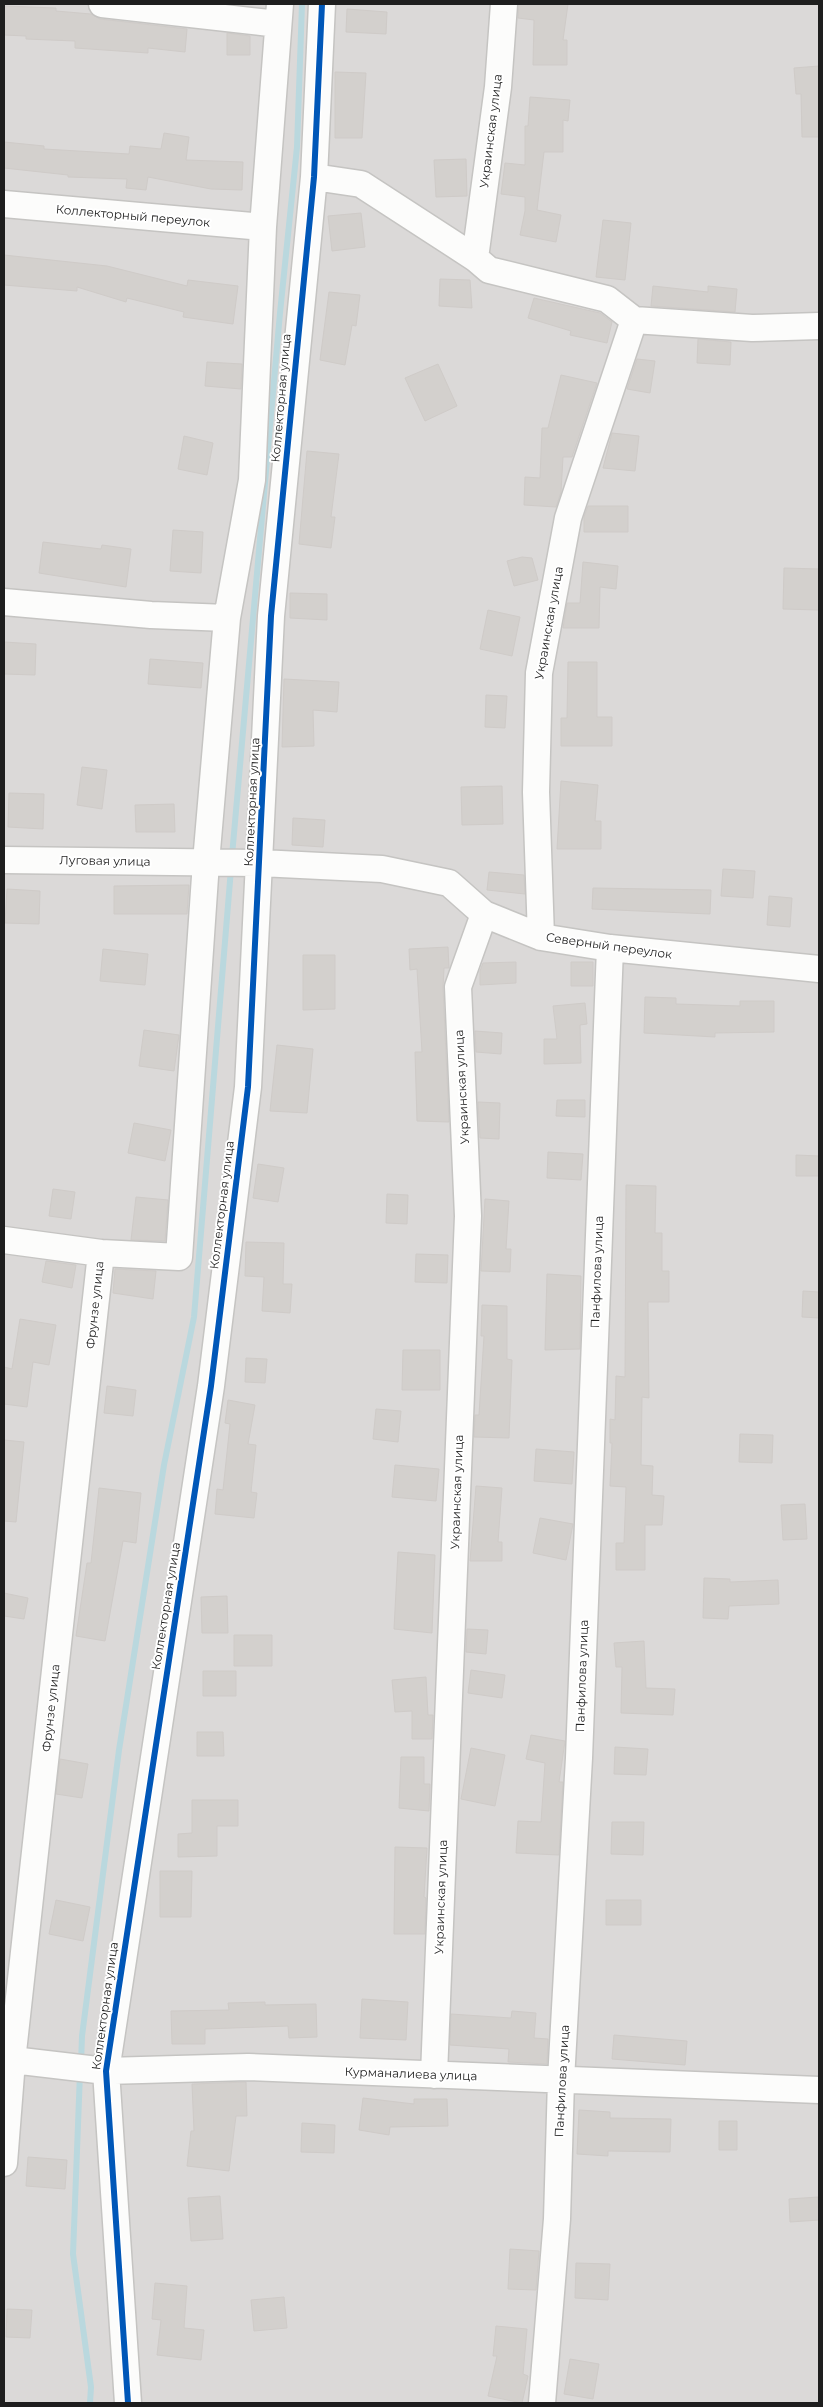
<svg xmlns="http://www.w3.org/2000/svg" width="823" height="2407" font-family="Montserrat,sans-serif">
  <rect width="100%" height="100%" fill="#ece9e6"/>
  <!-- residential -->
  <path fill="#dbd9d8" d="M4,4H819V2403H4Z"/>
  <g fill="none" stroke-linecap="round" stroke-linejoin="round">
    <!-- stream -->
    <path stroke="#bad8de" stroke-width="6" d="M232,856L280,313L297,147L302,4
      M81,2063L82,2036L119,1750L164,1465L194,1317L231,869
      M80,2073L73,2254L91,2387L90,2403"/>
  </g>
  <!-- building -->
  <path fill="#d3d0cd" stroke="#cfcbc8" d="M519,4H568L563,40H567V65H533L534,20L518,18Z
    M4,6L56,8V11L91,14L100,19L187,29L185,52L148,48V53L75,48V41L26,39V36L4,35Z
    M347,9L387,12L386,34L346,32Z
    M227,33L250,36V55H227Z
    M819,66V137H802L801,94H796L794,68Z
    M335,72L366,73L362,138H335Z
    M530,97L570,100L568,121L563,120V152H544L537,210L561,215L556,242L520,235L525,211V197L501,194L505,163L525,165V126H528Z
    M164,133L189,137L186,160L243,162L242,190L211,189L148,177L146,190L126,188L127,179L68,177V175L4,168V142L44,146V149L129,154L130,146L161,149Z
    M466,159L467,196L436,197L434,160Z
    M361,213L365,247L332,251L328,216Z
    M603,220L631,223L625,280L596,277Z
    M4,255L107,266L187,286L188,280L238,286L233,324L183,317L184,312L127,298L126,302L77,287V291L4,285Z
    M440,279L470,280L472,308L439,306Z
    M653,286L708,292V286L737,289L735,312L651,306Z
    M329,292L360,295L356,326L352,325L345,365L320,360Z
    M534,298L600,313L612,322L607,343L570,335L571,331L528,318Z
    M698,339L731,342L730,365L697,363Z
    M637,359L655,361L650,393L627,389Z
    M207,362L242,364L241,389L205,386Z
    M438,364L457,406L425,421L405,378Z
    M561,375L597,383L572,457H563L561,492L556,507L524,505L525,477L540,478L542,428H548Z
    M612,433L639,436L635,471L603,468Z
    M184,436L213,443L207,475L178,469Z
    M307,451L339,454L331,517H335L331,548L299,544Z
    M588,506H628V532H584V517Z
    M173,530L203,532L201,573L170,571Z
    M43,542L101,549L102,545L131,549L126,587L39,573Z
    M522,557L532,558L538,580L514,586L507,561Z
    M583,562L618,566L616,589L600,587L599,628H563L567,603H580Z
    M784,568L819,569V610L783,609Z
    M290,593L327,594V620L290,618Z
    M488,610L520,617L512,656L480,649Z
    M4,642L36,644L35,675L4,674Z
    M150,659L203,663L201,688L148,684Z
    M568,662H597V717H612V746H561V718H567Z
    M284,679L339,682L337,712L313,710L314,746L282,747Z
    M486,695L507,696L505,728L485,727Z
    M82,767L107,770L102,809L77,805Z
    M561,781L598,785L595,821H601V849H557Z
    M502,786L503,824L462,825L461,787Z
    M9,793L44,794L43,829L8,827Z
    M174,804L175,832H136L135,805Z
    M293,818L325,820L323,847L292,845Z
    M723,869L755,871L753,898L721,896Z
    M489,872L524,875L525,894L487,890Z
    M189,885L187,914H114V886Z
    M593,888L711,890L710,914L592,909Z
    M7,889L40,891L39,924L5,923Z
    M769,896L792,898L790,927L767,925Z
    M448,947L449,968H444L443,988L449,1122L417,1121L415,1052H422L417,969L410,970L409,949Z
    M103,949L148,954L145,985L100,981Z
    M303,955H335V1009L303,1010Z
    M516,962V983L480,985V971L483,963Z
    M571,962H593V986H571Z
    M645,997L676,998V1004L740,1006V1001H774V1032L715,1033V1037L644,1033Z
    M585,1003L587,1024L580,1025L581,1063L544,1064V1039H557L553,1006Z
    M144,1030L179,1035L174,1071L139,1066Z
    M475,1031L502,1033L501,1054L476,1052Z
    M277,1045L313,1049L307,1113L270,1111Z
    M557,1100H585V1117L556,1116Z
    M478,1102L500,1103L499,1139L480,1138Z
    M134,1123L171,1130L165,1161L128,1153Z
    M548,1152L583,1154L581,1180L547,1178Z
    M796,1155L819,1156V1176H796Z
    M258,1164L284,1168L278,1202L253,1198Z
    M626,1185L656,1186L655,1233H662V1271H669V1302H648L649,1398L642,1397L641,1465L653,1466L652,1495L664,1496L662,1525H645V1570H616V1543H624L626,1487L610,1486L612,1443H610V1419L615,1420L616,1376L625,1377Z
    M53,1189L75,1192L71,1219L49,1216Z
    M387,1194L408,1195L407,1224L386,1223Z
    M136,1197L168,1200L165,1241L131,1240Z
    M485,1199L509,1201L506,1249H511L510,1272L481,1271Z
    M246,1242L284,1243L283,1284H292L290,1313L262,1311L264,1277L245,1276Z
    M416,1254L448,1255L447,1283L415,1282Z
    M46,1261L76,1265L72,1288L42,1282Z
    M115,1269L156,1271L153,1299L113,1293Z
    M547,1274L581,1276L580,1349L545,1350Z
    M803,1291L819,1292V1318L802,1317Z
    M482,1305L507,1306V1359L512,1360L509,1438L474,1437L475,1415H479L484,1336H481Z
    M20,1319L56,1325L49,1365L33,1362L27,1407L4,1404V1367L12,1369Z
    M403,1350H440V1390H402Z
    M246,1358L267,1359L265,1383L245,1382Z
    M107,1386L136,1390L133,1416L104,1413Z
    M228,1400L255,1405L248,1444L256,1445L251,1492L257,1493L254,1518L215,1514L217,1489L223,1490L230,1424L225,1423Z
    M376,1409L401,1411L398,1442L373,1439Z
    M740,1434L773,1435L772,1463L739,1462Z
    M4,1440L24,1442L16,1522L4,1521Z
    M536,1449L574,1452L572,1484L534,1481Z
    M395,1465L439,1469L436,1501L392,1497Z
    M476,1486L502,1488L498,1542H502V1561H470Z
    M99,1488L141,1493L136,1543L123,1541L105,1641L76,1636L87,1563H91Z
    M805,1504L807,1539L783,1540L781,1505Z
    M540,1518L573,1524L566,1560L533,1553Z
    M398,1552L435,1555L432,1633L394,1629Z
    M704,1578L730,1579V1582L778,1580L779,1604L729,1606L728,1619L703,1618Z
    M4,1593L28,1598L24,1619L4,1616Z
    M227,1596L228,1633H202L201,1597Z
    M467,1629L488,1630L486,1654L466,1652Z
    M234,1635H272V1666H234Z
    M644,1641L646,1688L675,1689L673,1715L621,1713L622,1667H616L614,1643Z
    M471,1670L505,1675L502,1698L468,1693Z
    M203,1671H236V1696H203Z
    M426,1677L428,1715H433L432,1739H412V1711L395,1712L392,1680Z
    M197,1732H223L224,1756H197Z
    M531,1735L565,1741L559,1782H563L559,1855L516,1853L518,1821L541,1822L545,1763L526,1759Z
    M615,1747L648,1749L646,1775L614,1774Z
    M471,1748L505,1755L495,1806L461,1799Z
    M401,1757H424V1784H430L429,1811L399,1808Z
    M60,1759L88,1764L82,1798L56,1794Z
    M192,1800H238V1826H217V1856L178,1857V1834L192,1833Z
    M612,1822H644L643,1855L611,1854Z
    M395,1847L427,1848L424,1897L426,1898L425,1934H394Z
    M160,1871H192L191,1917H160Z
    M56,1900L90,1907L83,1941L49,1934Z
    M606,1900H641V1925H606Z
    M362,1999L408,2002L406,2040L360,2038Z
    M265,2002V2005L316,2004L317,2037L289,2038L288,2026L205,2029V2044H172L171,2011L229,2010L228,2003Z
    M512,2011L536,2013L534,2038L548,2039L547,2064L508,2062L509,2049L450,2045L451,2014L511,2018Z
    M614,2035L687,2041L685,2065L612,2059Z
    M246,2082L247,2116H236L229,2171L187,2166L191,2131H194L192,2084Z
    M363,2098L414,2104V2099H447L448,2126L390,2127L389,2135L359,2130Z
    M579,2110L610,2112V2118L671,2119L670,2152L608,2151V2156L577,2154Z
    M719,2121H737V2150H719Z
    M302,2123L335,2125L334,2153L301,2152Z
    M28,2157L67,2160L65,2189L26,2186Z
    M220,2196L223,2239L191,2241L188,2198Z
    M818,2197L819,2220L790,2222L789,2199Z
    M510,2249L539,2251L536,2290L508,2289Z
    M576,2263L610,2264L608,2300L575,2298Z
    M155,2283L187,2286L184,2328L204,2330L201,2360L157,2355L161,2320L152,2319Z
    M284,2297L287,2328L254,2331L251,2300Z
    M7,2309L32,2310L30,2338L6,2337Z
    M496,2326L527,2329L523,2374L528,2376L522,2403L488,2396L497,2356H493Z
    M570,2359L599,2364L593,2399L564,2394Z"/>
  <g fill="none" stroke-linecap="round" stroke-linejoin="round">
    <defs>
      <path id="street" d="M102,4L278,24
        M314,177L361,184L475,258L489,270L607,299L634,320L752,328L819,326
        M4,204L263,227
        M475,258L498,87L504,4
        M4,602L151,615L227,618
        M4,860L260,863L382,869L449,883L484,914L541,937L610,948L819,969
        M541,937L536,792L539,673L568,518L634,320
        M4,1240L101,1253L179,1257L206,862L227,618L252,480L263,227L280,4
        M4,2059L106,2071L248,2067L819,2090
        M434,2075L468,1216L458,987L484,914
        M4,2163L12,2061L101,1253
        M128,2403L106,2071L211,1386L248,1087L271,616L314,177L322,4
        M542,2403L557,2219L561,2080L579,1758L610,948"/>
    </defs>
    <!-- street casing -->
    <use href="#street" stroke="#c5c4c2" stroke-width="29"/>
    <!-- street -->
    <use href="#street" stroke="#fcfcfb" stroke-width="26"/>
    <defs>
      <path id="cycleway" d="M128,2403L106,2071L211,1386L248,1087L271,616L314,177L322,4"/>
    </defs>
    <!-- cycleway casing -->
    <use href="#cycleway" stroke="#fff" stroke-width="9"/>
    <!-- cycleway -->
    <use href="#cycleway" stroke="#0057b8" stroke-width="6"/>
  </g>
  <g text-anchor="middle" stroke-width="4" stroke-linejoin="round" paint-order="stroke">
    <!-- street labels -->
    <g font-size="12" fill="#1e1e1e" stroke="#fff">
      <text transform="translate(491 131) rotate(-83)" y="4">Украинская улица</text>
      <text transform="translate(133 216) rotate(5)" y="4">Коллекторный переулок</text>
      <text transform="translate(281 398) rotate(-85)" y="4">Коллекторная улица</text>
      <text transform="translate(549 623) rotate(-80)" y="4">Украинская улица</text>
      <text transform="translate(252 802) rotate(-87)" y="4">Коллекторная улица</text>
      <text transform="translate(105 861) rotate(1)" y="4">Луговая улица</text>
      <text transform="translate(609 946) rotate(8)" y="4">Северный переулок</text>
      <text transform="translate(462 1087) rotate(-93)" y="4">Украинская улица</text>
      <text transform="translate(222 1205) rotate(-83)" y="4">Коллекторная улица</text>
      <text transform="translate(597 1272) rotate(-88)" y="4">Панфилова улица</text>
      <text transform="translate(95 1305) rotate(-84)" y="4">Фрунзе улица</text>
      <text transform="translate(457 1492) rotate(-88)" y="4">Украинская улица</text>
      <text transform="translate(166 1606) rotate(-81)" y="4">Коллекторная улица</text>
      <text transform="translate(582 1676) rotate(-88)" y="4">Панфилова улица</text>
      <text transform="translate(51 1708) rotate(-84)" y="4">Фрунзе улица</text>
      <text transform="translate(441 1897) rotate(-88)" y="4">Украинская улица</text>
      <text transform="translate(105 2006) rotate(-82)" y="4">Коллекторная улица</text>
      <text transform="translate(411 2074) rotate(2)" y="4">Курманалиева улица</text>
      <text transform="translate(562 2081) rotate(-87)" y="4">Панфилова улица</text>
    </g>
  </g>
  <!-- border -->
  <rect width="823" height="2407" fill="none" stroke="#1e1e1e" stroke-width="10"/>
</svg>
